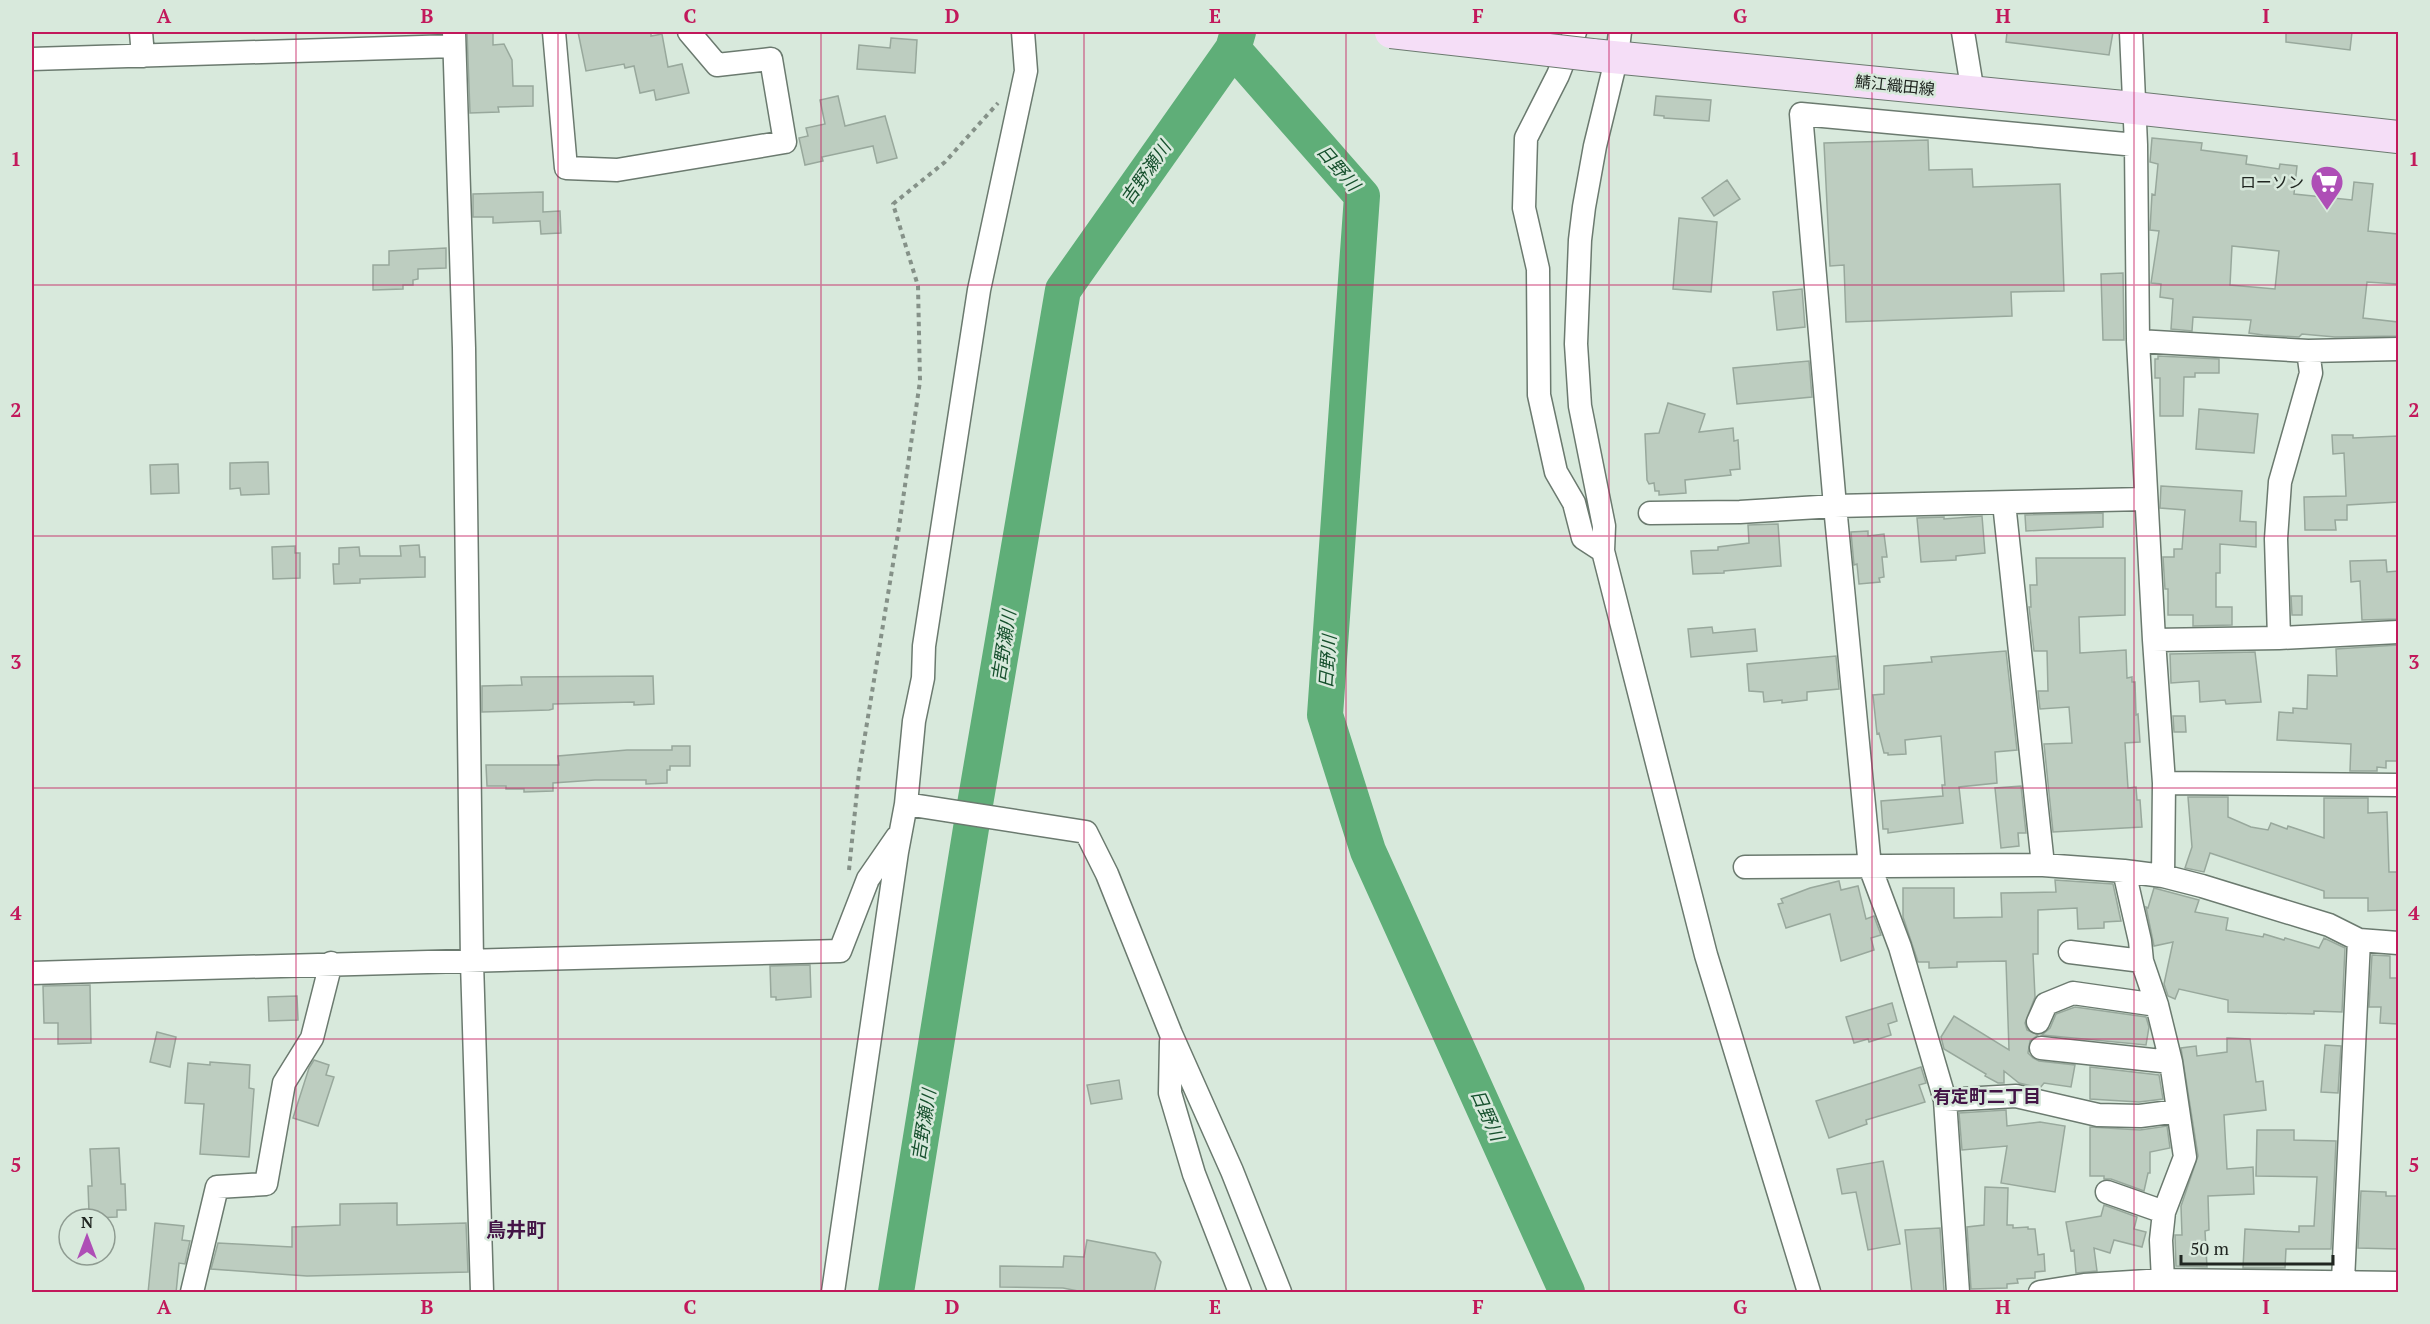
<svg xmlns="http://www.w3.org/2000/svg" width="2430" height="1324" font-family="'PT Serif','Noto Sans JP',serif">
  <rect width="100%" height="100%" fill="#d8e9dc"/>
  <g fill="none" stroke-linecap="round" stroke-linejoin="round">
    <!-- river -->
    <path stroke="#5fae78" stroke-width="36" d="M1233,49L1362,196L1325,715L1368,851L1567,1292
      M896,1292L973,816L1063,290L1233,49L1238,32"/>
  </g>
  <!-- building -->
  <path fill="#bdcdc0" stroke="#98a89c" stroke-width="1.5" fill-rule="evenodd" d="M467,32H493V45L504,44L512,60L513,86H533V106L498,107L499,112L470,113Z
    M578,32H651V36L662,34L668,67L682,64L689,93L656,100L654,90L640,93L634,66L625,68L624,64L586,71Z
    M2007,32H2113L2109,55L2006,42Z
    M2286,32H2352L2350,50L2286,42Z
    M891,38L917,40L915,73L857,69L859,45L890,48Z
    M838,96L845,126L885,116L897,158L877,163L873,146L822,157L823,161L805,165L799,138L808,136L806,128L825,124L820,100Z
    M1656,96L1711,100L1709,121L1664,118V116L1654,115Z
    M2152,138L2202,143L2201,150L2247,156L2246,164L2279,169L2280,164L2297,166L2294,194L2352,200L2354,182L2373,184L2368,231L2398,234V284L2367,282L2363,318L2398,322V336L2335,337L2302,334L2299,337L2263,335L2249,333L2251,320L2193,317L2192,331L2171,329L2173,299L2160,297L2161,284L2151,283L2159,231L2150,230L2152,194L2155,195L2158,164L2150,162ZM2232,246L2279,251L2275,289L2230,285Z
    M1928,140L1929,170L1972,169L1973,187L2060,184L2064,291L2011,292L2012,316L1846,322L1844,265L1830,266L1824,143Z
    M1727,180L1740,199L1714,216L1702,198Z
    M543,192V212L560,211L561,233L541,234L540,221L493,223V217H473V194Z
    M1679,218L1717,222L1711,292L1673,289Z
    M446,248V268L418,269V279L413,280V285H403V289L373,290V265H389V251Z
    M2123,273L2124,340H2103L2101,274Z
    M1802,289L1805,327L1777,330L1773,292Z
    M2158,356L2219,359V373H2195V377H2184L2183,416H2160V378H2155V359H2158Z
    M1809,361L1812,397L1737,404L1733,368Z
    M1668,403L1705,414L1699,432L1733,428L1734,441L1738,440L1740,469L1730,470L1731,475L1685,480L1686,493L1659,495V491H1655L1654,483L1649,484L1647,480L1645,434L1659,433Z
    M2199,409L2258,414L2254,453L2196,449Z
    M2332,435H2353V438L2398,436V502L2347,505V520H2335L2336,530H2305L2304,497L2346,496L2344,453L2333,454Z
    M268,462L269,494L241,495L240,488L230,489V463Z
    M178,464L179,493L151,494L150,465Z
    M2161,486L2242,491L2240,521L2256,522V547L2220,544V573H2216V607H2232V625L2193,626V615H2168V589H2165L2163,557H2174V549H2182L2185,510L2160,508Z
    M2103,513V527L2026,531L2025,515Z
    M1982,516L1985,553L1956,556V560L1921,562L1917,518L1944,517V519Z
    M1778,524L1781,566L1724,571V573L1693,574L1691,551L1718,550V547L1749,543L1748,525Z
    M1868,531V536L1884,534L1887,557H1882L1884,577L1879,578L1880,582L1859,584L1857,564L1854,565L1851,532Z
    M419,545L420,557H425V577L360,579V583L334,584L333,564H339V548L359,547L360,556H401L400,546Z
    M295,546V553H300V578L273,579L272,547Z
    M2036,558H2125V615L2079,617L2080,653L2126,650L2127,678L2132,677V682H2135L2136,715L2138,714L2140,742L2125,743L2128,788L2136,787L2137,800H2140L2142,827L2053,832L2044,744L2072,743L2069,707L2040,709L2038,691H2048L2047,651H2034L2029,607H2031L2030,585H2037Z
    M2386,560L2387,572L2398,571V619L2362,620L2360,581L2351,582L2350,561Z
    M2291,596H2302V615H2292Z
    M1712,627L1713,633L1755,629L1757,651L1691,657L1688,629Z
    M2398,645V761H2386V768L2377,767V771H2350L2351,744L2277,740L2279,712L2293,713V708L2307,709L2308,675L2337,676L2336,649Z
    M2006,651L2017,750L1995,752L1997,783L1959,787L1963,823L1888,833V829H1883L1881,801L1943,796L1942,785H1945L1941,736L1905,740L1906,754L1888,755V753H1884L1879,733L1877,734L1873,695L1884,694V666L1932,662L1931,657Z
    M2255,652L2261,702L2226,704L2225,700L2200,702L2199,681L2171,683L2170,654Z
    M1836,656L1839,689L1807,692V700L1782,703V700L1764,702L1763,692L1749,691L1747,664Z
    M653,676L654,704L634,705V702L553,704V709L549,710L482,712V686L522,685L521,677Z
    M2173,716H2185L2186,732H2174Z
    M672,746H690V766H670V770H667V783L646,784V780H595L553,783V791L524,792V789H506V786H487L486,765H559L558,756L627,750H672Z
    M2021,786L2026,833H2018L2019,846L2001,848L1995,788Z
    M2188,797H2228V817L2251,827L2268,830L2271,823L2287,829L2288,826L2324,838V798H2368V813L2387,812L2389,872H2398V910L2368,911V898H2324V891L2210,853L2204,872L2185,868L2192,847Z
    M2055,880L2113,884L2121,921L2104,922V928L2078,929L2077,908L2038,910V954H2033L2035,997L2025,1023L2027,1030L2038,1035L2030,1041L2028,1053L2033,1058L2039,1061L2075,1065L2071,1087L2044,1083L2040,1088L2019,1083L2004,1071V1083H1998L1985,1076L1986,1074L1944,1049L1941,1037L1954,1016L2009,1050L2006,961L1957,962V967L1929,968V962H1918L1903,917V888H1954V918L2002,917L2001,893L2056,892Z
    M1839,881L1841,890L1858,886L1866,919L1874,916L1881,935L1871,938L1874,950L1841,961L1830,914L1786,928L1778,904L1783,903L1781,899L1810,888Z
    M2154,888L2199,900L2195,912L2228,918L2226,930L2263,937L2264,934L2284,940L2285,938L2319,948L2324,938L2345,948L2342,1012L2314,1011V1014L2228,1012V1000L2179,989L2175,999L2168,996L2164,984L2173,942L2154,946L2146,907L2148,908Z
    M2372,955L2390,956V978H2398V1024L2380,1023L2381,1007H2369Z
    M810,965L811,997L776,1000V997H771L770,966Z
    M90,985L91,1043L58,1044V1023H44L43,986Z
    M297,996L298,1020L269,1021L268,997Z
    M1892,1003L1897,1021L1888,1024L1891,1035L1869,1042L1868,1039L1854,1043L1846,1017Z
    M2075,1007L2146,1017L2149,1027L2146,1045L2042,1035L2050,1028L2056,1014Z
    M157,1032L176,1037L170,1067L150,1062Z
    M2227,1038L2250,1039L2256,1082L2263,1081L2266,1110L2224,1115L2227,1169L2253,1167L2254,1194L2208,1196L2209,1230L2205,1231L2207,1267L2176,1266L2175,1235H2182L2181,1206L2198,1156L2181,1048L2196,1046L2197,1056L2227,1052Z
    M2325,1045L2341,1046L2338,1093L2321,1092Z
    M314,1060L329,1065L326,1075L334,1077L318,1126L293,1118L309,1068Z
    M210,1062L250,1065L249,1088L254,1089L249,1157L200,1154L204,1104L185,1103L188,1063L210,1065Z
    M1921,1067L1926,1083L1919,1085L1925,1102L1866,1120L1867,1124L1829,1138L1816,1101Z
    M2090,1067L2159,1075L2163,1099L2139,1102L2090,1099Z
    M1119,1080L1122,1099L1091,1104L1087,1085Z
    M2006,1110L2007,1126L2040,1122L2065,1126L2055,1192L2001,1183L2007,1146L1962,1150L1959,1113Z
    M2167,1126L2170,1148L2150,1152V1173H2148L2144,1191L2111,1179H2104V1176H2090V1127L2140,1130Z
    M2257,1130H2294V1140L2336,1141L2331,1249H2286L2285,1268H2243L2245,1229L2299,1232V1226H2314L2317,1177L2256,1176Z
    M119,1148L121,1184H125L126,1210H117V1217L96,1218V1212H89L88,1186H92L90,1149Z
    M1883,1161L1900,1244L1868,1250L1856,1192L1842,1194L1837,1169Z
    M1985,1187L2008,1188L2007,1225H2013V1228L2028,1227V1229H2035L2038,1255L2044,1254L2045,1271L2035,1272V1278L2017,1279L2018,1283L2007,1284V1288L1971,1289L1967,1227L1984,1225Z
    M2361,1191L2386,1192V1196H2398V1249L2358,1248Z
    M397,1203V1225L466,1223L468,1272L307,1276L211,1269L218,1243L292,1247V1227L340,1225V1204Z
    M2104,1205L2137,1217L2134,1229L2146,1232L2142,1247L2114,1240L2110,1253L2094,1248L2097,1271L2076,1273L2074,1250L2071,1251L2066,1222L2101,1216Z
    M155,1223L184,1226L182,1240L190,1241L185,1264L179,1263L176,1293H148Z
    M1940,1228L1944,1291L1912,1293L1905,1230Z
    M1087,1240L1155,1253L1161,1262L1154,1293H1088L1063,1288L1000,1287V1266L1063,1267L1064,1256L1084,1257Z"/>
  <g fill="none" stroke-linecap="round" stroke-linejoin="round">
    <defs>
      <path id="minor" d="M141,32L143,56
        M454,32L464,348L472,962L482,1292
        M554,32L566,168L617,170L785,142L771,59L717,65L689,32
        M1575,32L1558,75L1526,138L1524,208L1538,269L1539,395L1556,472L1574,503L1583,538L1603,551
        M1620,32L1617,56L1595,146L1584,207L1580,240L1576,344L1580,406L1604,526L1603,551L1706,955L1809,1292
        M1963,32L1973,93
        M2131,32L2136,145L2138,341L2154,640L2164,783L2163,876
        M32,59L454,46
        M2138,341L2308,351L2398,349
        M2004,503L2043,865
        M1650,513L1740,512L1835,506L2146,499
        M2279,638L2276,539L2280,482L2311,373L2308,351
        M2154,640L2279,638L2398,632
        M2164,783L2398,785
        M906,804L1086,832L1107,874L1171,1034L1232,1171L1280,1292
        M1745,867L2043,865L2124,871L2163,876L2202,886L2329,925L2359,940L2398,943
        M2124,871L2140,941L2142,961L2157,1005L2171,1062L2185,1157L2164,1212L2161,1240L2163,1280
        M2070,952L2142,961
        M32,973C301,964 570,959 840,951L868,879L897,837
        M2038,1022L2046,1004L2073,993L2157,1005
        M1171,1042L1170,1093L1194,1174L1240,1292
        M2041,1048L2171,1062
        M1945,1100L2016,1096L2098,1115L2140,1116L2178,1111
        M2107,1192L2164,1212
        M2343,1281L2359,940
        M192,1292L217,1187L266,1184L284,1083L312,1038L331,963
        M833,1292L897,852L906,804L914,721L923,678L924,646L979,290L1026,71L1023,32
        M1958,1292L1945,1100L1900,947L1870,867L1835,506L1801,114L2136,145
        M2040,1292L2084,1285L2163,1280L2398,1283"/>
      <path id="secondary" d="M1592,55L2134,108L2398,137"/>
    </defs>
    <!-- minor casing -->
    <use href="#minor" stroke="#6b7a6f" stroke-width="25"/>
    <!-- secondary casing -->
    <use href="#secondary" stroke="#6b7a6f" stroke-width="34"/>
    <!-- path -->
    <path stroke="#859188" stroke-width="4" stroke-dasharray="4.5 4.5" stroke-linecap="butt" d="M849,870L859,772L899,527L920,381L918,286L893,204L945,162L998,103"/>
    <!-- minor -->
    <use href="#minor" stroke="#fff" stroke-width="22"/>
    <!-- secondary -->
    <use href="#secondary" stroke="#f5def7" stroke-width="32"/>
    <defs>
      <path id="secondary-bridge" d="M1391,32L1592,55"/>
    </defs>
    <!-- secondary-bridge casing -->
    <use href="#secondary-bridge" stroke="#6b7a6f" stroke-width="34" stroke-linecap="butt"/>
    <!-- secondary-bridge -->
    <use href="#secondary-bridge" stroke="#f5def7" stroke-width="32"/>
  </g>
  <!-- grid -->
  <path fill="none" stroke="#c2185b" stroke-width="1.5" stroke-opacity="0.55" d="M296,32V1292M558,32V1292M821,32V1292M1084,32V1292M1346,32V1292M1609,32V1292M1872,32V1292M2134,32V1292M32,285H2398M32,536H2398M32,788H2398M32,1039H2398"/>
  <!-- icons -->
  <defs>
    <symbol id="supermarket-pin" viewBox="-11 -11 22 30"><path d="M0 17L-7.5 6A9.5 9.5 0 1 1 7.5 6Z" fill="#ae4eb6" stroke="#d8e9dc"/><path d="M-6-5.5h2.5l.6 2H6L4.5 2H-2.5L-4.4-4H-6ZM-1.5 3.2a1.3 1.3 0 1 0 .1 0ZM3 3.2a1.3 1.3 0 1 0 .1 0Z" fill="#fff"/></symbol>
  </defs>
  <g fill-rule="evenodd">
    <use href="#supermarket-pin" x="2308" y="163" width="38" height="52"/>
  </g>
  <g text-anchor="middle" stroke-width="5" stroke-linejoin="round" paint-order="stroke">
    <!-- street labels -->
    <g font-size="16" fill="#202621" stroke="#d8e9dc">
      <text transform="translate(1895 85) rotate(6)" y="6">鯖江織田線</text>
    </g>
    <!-- poi labels -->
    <g font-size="16" fill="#202621" stroke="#d8e9dc" text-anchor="end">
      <text x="2304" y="188">ローソン</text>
    </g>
    <!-- water labels -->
    <g font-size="18" font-style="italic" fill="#16502d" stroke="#d8e9dc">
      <text transform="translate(1338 168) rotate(49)" y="6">日野川</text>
      <text transform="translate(1146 173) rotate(-55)" y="6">吉野瀬川</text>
      <text transform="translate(1004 646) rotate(-81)" y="6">吉野瀬川</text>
      <text transform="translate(1328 662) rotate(-86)" y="6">日野川</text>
      <text transform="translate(1487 1115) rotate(66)" y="6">日野川</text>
      <text transform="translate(924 1125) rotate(-81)" y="6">吉野瀬川</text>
    </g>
    <!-- neighbourhood labels -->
    <g font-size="18" font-weight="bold" fill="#431446" stroke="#d8e9dc">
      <text x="1987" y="1103">有定町二丁目</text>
    </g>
    <!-- quarter labels -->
    <g font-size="20" font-weight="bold" fill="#431446" stroke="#d8e9dc">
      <text x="516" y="1237">鳥井町</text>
    </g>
  </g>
  <!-- border -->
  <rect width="2430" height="1324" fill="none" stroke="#d8e9dc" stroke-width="66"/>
  <!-- north arrow -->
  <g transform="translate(87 1237)"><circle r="28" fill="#d8e9dc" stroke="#8e9b91" stroke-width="1.5"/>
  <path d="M0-4.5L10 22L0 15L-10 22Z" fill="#ae4eb6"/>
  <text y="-9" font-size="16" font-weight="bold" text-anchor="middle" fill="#202621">N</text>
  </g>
  <!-- scale -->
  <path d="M2181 1255v9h152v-9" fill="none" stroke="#202621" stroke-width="3"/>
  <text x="2190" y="1255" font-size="18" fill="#202621" stroke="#d8e9dc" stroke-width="4.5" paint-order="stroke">50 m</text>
  <rect x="33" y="33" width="2364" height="1258" fill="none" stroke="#c2185b" stroke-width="2"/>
  <g font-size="20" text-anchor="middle" font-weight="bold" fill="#c2185b">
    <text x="164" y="23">A</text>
    <text x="427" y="23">B</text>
    <text x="690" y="23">C</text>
    <text x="952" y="23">D</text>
    <text x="1215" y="23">E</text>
    <text x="1478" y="23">F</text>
    <text x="1740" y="23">G</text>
    <text x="2003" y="23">H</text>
    <text x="2266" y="23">I</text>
    <text x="16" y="166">1</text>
    <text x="2414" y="166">1</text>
    <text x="16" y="417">2</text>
    <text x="2414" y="417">2</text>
    <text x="16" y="669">3</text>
    <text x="2414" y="669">3</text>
    <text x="16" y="920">4</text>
    <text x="2414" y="920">4</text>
    <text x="16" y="1172">5</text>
    <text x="2414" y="1172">5</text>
    <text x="164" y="1314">A</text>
    <text x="427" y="1314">B</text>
    <text x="690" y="1314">C</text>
    <text x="952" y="1314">D</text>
    <text x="1215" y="1314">E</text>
    <text x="1478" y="1314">F</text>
    <text x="1740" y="1314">G</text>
    <text x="2003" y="1314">H</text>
    <text x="2266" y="1314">I</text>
  </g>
</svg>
